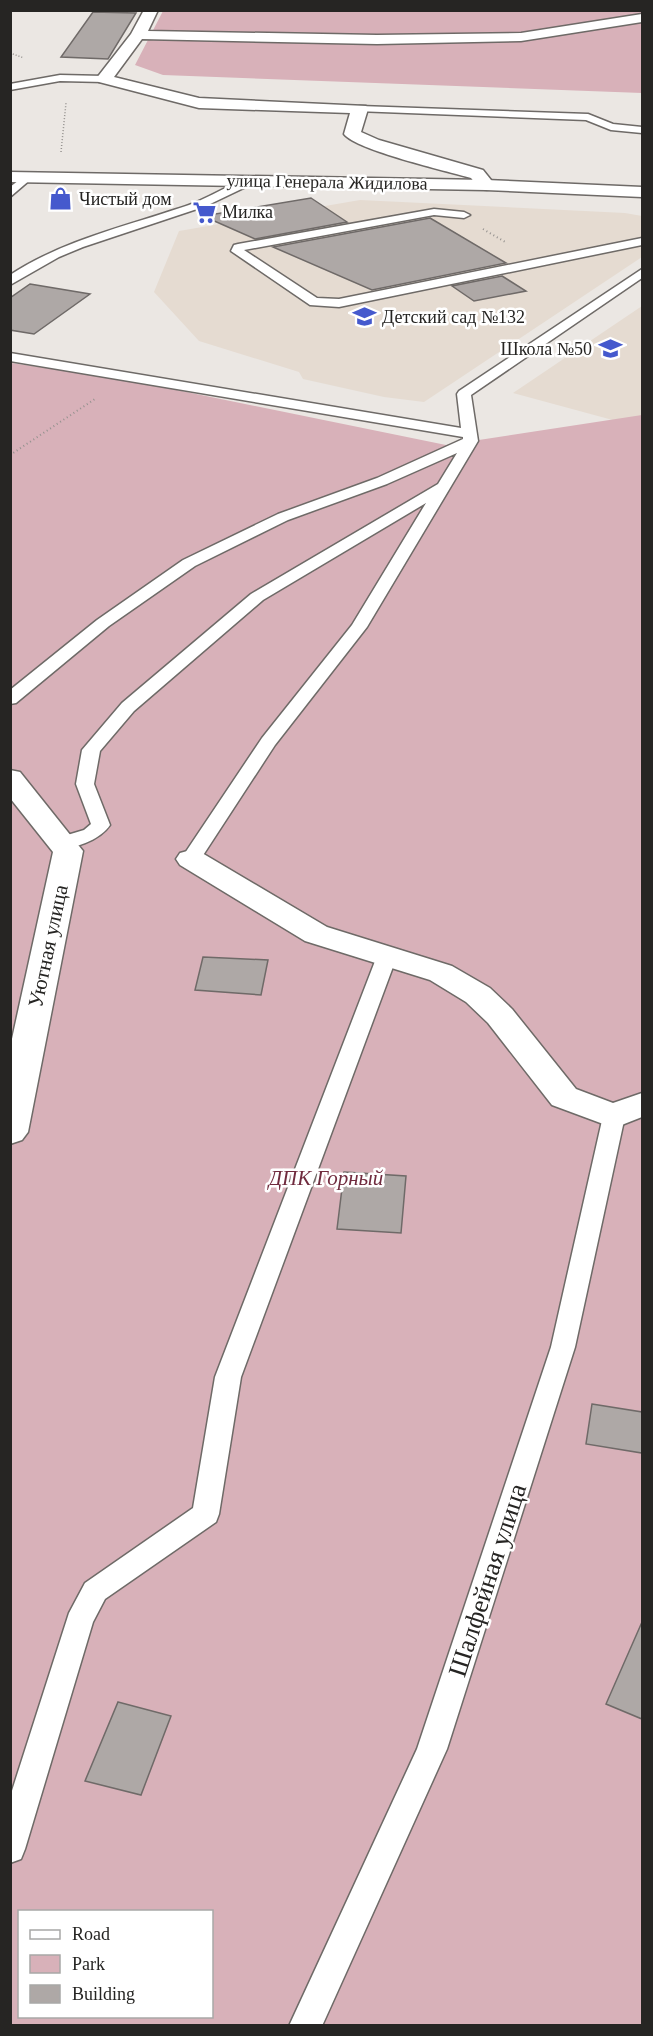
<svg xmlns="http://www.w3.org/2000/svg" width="653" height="2036" font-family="'Times New Roman',serif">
  <rect width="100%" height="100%" fill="#ebe7e3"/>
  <!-- built -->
  <path fill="#e5dbd1" d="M360,200L625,213L642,216V257L424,402L384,397L303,379L299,372L199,341L154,292L179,231Z
    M642,306V421L620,422L513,393Z"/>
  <!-- green -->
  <path fill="#d8b1b9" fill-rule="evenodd" d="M163,11H642V93L163,75L135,65Z
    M11,363L123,379L446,445L642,415V2025L11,2026ZM20,1912H212V2016H20Z"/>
  <!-- building -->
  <path fill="#aea8a6" stroke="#6f6a68" stroke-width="1.5" d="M93,12L136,13L108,59L61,57Z
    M311,198L347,222L255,239L203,216Z
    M430,218L506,263L372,290L273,247Z
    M502,276L526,291L474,301L452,286Z
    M30,284L90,294L34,334L10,330V298Z
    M203,957L268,960L261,995L195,990Z
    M344,1172L406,1176L401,1233L337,1229Z
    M592,1404L642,1412V1453L586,1444Z
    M642,1622V1719L606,1704Z
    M118,1702L171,1716L141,1795L85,1781Z"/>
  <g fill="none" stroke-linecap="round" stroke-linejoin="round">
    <defs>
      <path id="service" d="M60,75L104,76L109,79L104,82L60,81L10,90V84Z
        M360,106L588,114L613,124L642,127V133L611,130L586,120L356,111V107Z
        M27,174L31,175V179L10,197V187Z
        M252,177L258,180L256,182L206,206L83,247L59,257L10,285V275C65,239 128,226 189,205C211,197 231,183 252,177Z
        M434,209L464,212L470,215L464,218L434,215L244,250L317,298L339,299L642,238V245L339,307L310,305L231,251L234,245L238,244Z
        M642,269V278L471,395L478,441L367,627L275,745L198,863H184L181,859L262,738L352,625L426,503L263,600L134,711L100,751L94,784L110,825C100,840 72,851 54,847L52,843L54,839L84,830L91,824L76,784L82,750L122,703L251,594L438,484L457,453L387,484L288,520L195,566L109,626L16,703L10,704V690L97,620L183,560L278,514L377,478L463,439V437L10,361V353L461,428L457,394L459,391Z
        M387,950L394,952L397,956L241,1377L219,1514L216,1522L105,1599L93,1622L25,1849L21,1859L10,1863V1797L69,1613L85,1583L193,1508L215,1377L377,956L380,952Z
        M614,1109L622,1111L625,1116L575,1347L447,1749L322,2026H289L417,1749L551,1347L603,1116L606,1111Z"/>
      <path id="minor" d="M144,10H158L148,31L377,35L521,33L642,14V22L521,41L377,44L142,39L114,77L199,98L366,106L368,109L361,132L379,140L483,170L495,185L492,189C481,192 478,186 471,178C447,171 356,150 344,134L350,113L199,108L99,82L96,79L131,34Z
        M10,770L20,772L83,851L28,1132L22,1140L10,1144V1048L53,852L10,798Z
        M191,850L202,853L327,927L452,966L490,988L512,1009L576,1089L613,1103L642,1093V1117L614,1128L552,1105L488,1023L466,1002L430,980L305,941L180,865L176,859L180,853Z"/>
      <path id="secondary" d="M10,172L486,180L642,187V197L486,190L10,182Z"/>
    </defs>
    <!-- service casing -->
    <use href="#service" stroke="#6e6a67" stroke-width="3"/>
    <!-- minor casing -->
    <use href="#minor" stroke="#6e6a67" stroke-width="3"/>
    <!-- secondary casing -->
    <use href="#secondary" stroke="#6e6a67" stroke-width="3"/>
    <!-- path-far1 -->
    <path stroke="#95928f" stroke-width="1.5" stroke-dasharray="1 2" stroke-linecap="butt" d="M10,53L24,58
      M61,152L66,103"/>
    <!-- path -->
    <path stroke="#95928f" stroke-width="2" stroke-dasharray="1 3" stroke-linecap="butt" d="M483,229L507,243
      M10,455L95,399"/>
    <!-- service -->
    <use href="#service" fill="#fff" fill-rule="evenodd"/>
    <!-- minor -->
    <use href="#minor" fill="#fff" fill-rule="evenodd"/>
    <!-- secondary -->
    <use href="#secondary" fill="#fff" fill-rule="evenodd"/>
  </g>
  <!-- icons -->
  <defs>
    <symbol id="shop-bare" viewBox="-9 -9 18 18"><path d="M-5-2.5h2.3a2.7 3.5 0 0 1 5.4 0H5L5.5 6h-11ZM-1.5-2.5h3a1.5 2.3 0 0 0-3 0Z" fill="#4559cd" stroke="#fff" stroke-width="2.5" paint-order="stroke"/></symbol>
    <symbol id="supermarket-bare" viewBox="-9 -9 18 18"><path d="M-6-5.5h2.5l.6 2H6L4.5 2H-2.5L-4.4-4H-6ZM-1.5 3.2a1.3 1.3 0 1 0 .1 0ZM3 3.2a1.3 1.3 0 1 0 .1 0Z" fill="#4559cd" stroke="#fff" stroke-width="2.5" paint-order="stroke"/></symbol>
    <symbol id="school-bare" viewBox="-9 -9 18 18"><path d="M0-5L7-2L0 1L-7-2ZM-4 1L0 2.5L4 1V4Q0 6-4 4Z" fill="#4559cd" stroke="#fff" stroke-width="2.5" paint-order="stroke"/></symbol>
  </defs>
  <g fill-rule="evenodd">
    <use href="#shop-bare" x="44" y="182" width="33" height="33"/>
    <use href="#supermarket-bare" x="188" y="196" width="33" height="33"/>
    <use href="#school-bare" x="348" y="300" width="33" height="33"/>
    <use href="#school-bare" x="594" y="332" width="33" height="33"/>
  </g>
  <g text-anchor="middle" stroke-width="5" stroke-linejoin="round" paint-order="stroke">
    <!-- far-street labels -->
    <g font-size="18" fill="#262523" stroke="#fff">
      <text transform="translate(327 182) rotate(1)" y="6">улица Генерала Жидилова</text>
    </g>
    <!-- far-poi labels -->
    <g font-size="18" fill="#262523" stroke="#fff" text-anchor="start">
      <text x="79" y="205">Чистый дом</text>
      <text x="222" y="218">Милка</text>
      <text x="382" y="323">Детский сад №132</text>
      <text x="592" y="355" text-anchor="end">Школа №50</text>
    </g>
    <!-- street labels -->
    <g font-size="21" fill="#262523" stroke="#fff">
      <text transform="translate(48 946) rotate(-78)" y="7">Уютная улица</text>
    </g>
    <!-- park labels -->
    <g font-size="21" font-style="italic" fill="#702b3e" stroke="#fff">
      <text x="326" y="1185">ДПК Горный</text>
    </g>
    <!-- near-street labels -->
    <g font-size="26" fill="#262523" stroke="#fff">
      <text transform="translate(487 1580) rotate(-72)" y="9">Шалфейная улица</text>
    </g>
  </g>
  <!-- border -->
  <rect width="653" height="2036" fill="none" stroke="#262523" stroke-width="24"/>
  <!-- legend -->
  <rect x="18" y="1910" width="195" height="108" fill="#ffffff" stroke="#a8a8a7" stroke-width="1.5"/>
  <rect x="30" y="1930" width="30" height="9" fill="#ffffff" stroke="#a8a8a7" stroke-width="1.5"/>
  <text x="72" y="1940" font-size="18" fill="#262523">Road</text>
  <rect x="30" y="1955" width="30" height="18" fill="#d8b1b9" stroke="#a8a8a7" stroke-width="1.5"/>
  <text x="72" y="1970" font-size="18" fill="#262523">Park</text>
  <rect x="30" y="1985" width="30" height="18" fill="#aea8a6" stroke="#a8a8a7" stroke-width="1.5"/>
  <text x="72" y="2000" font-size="18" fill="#262523">Building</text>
</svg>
